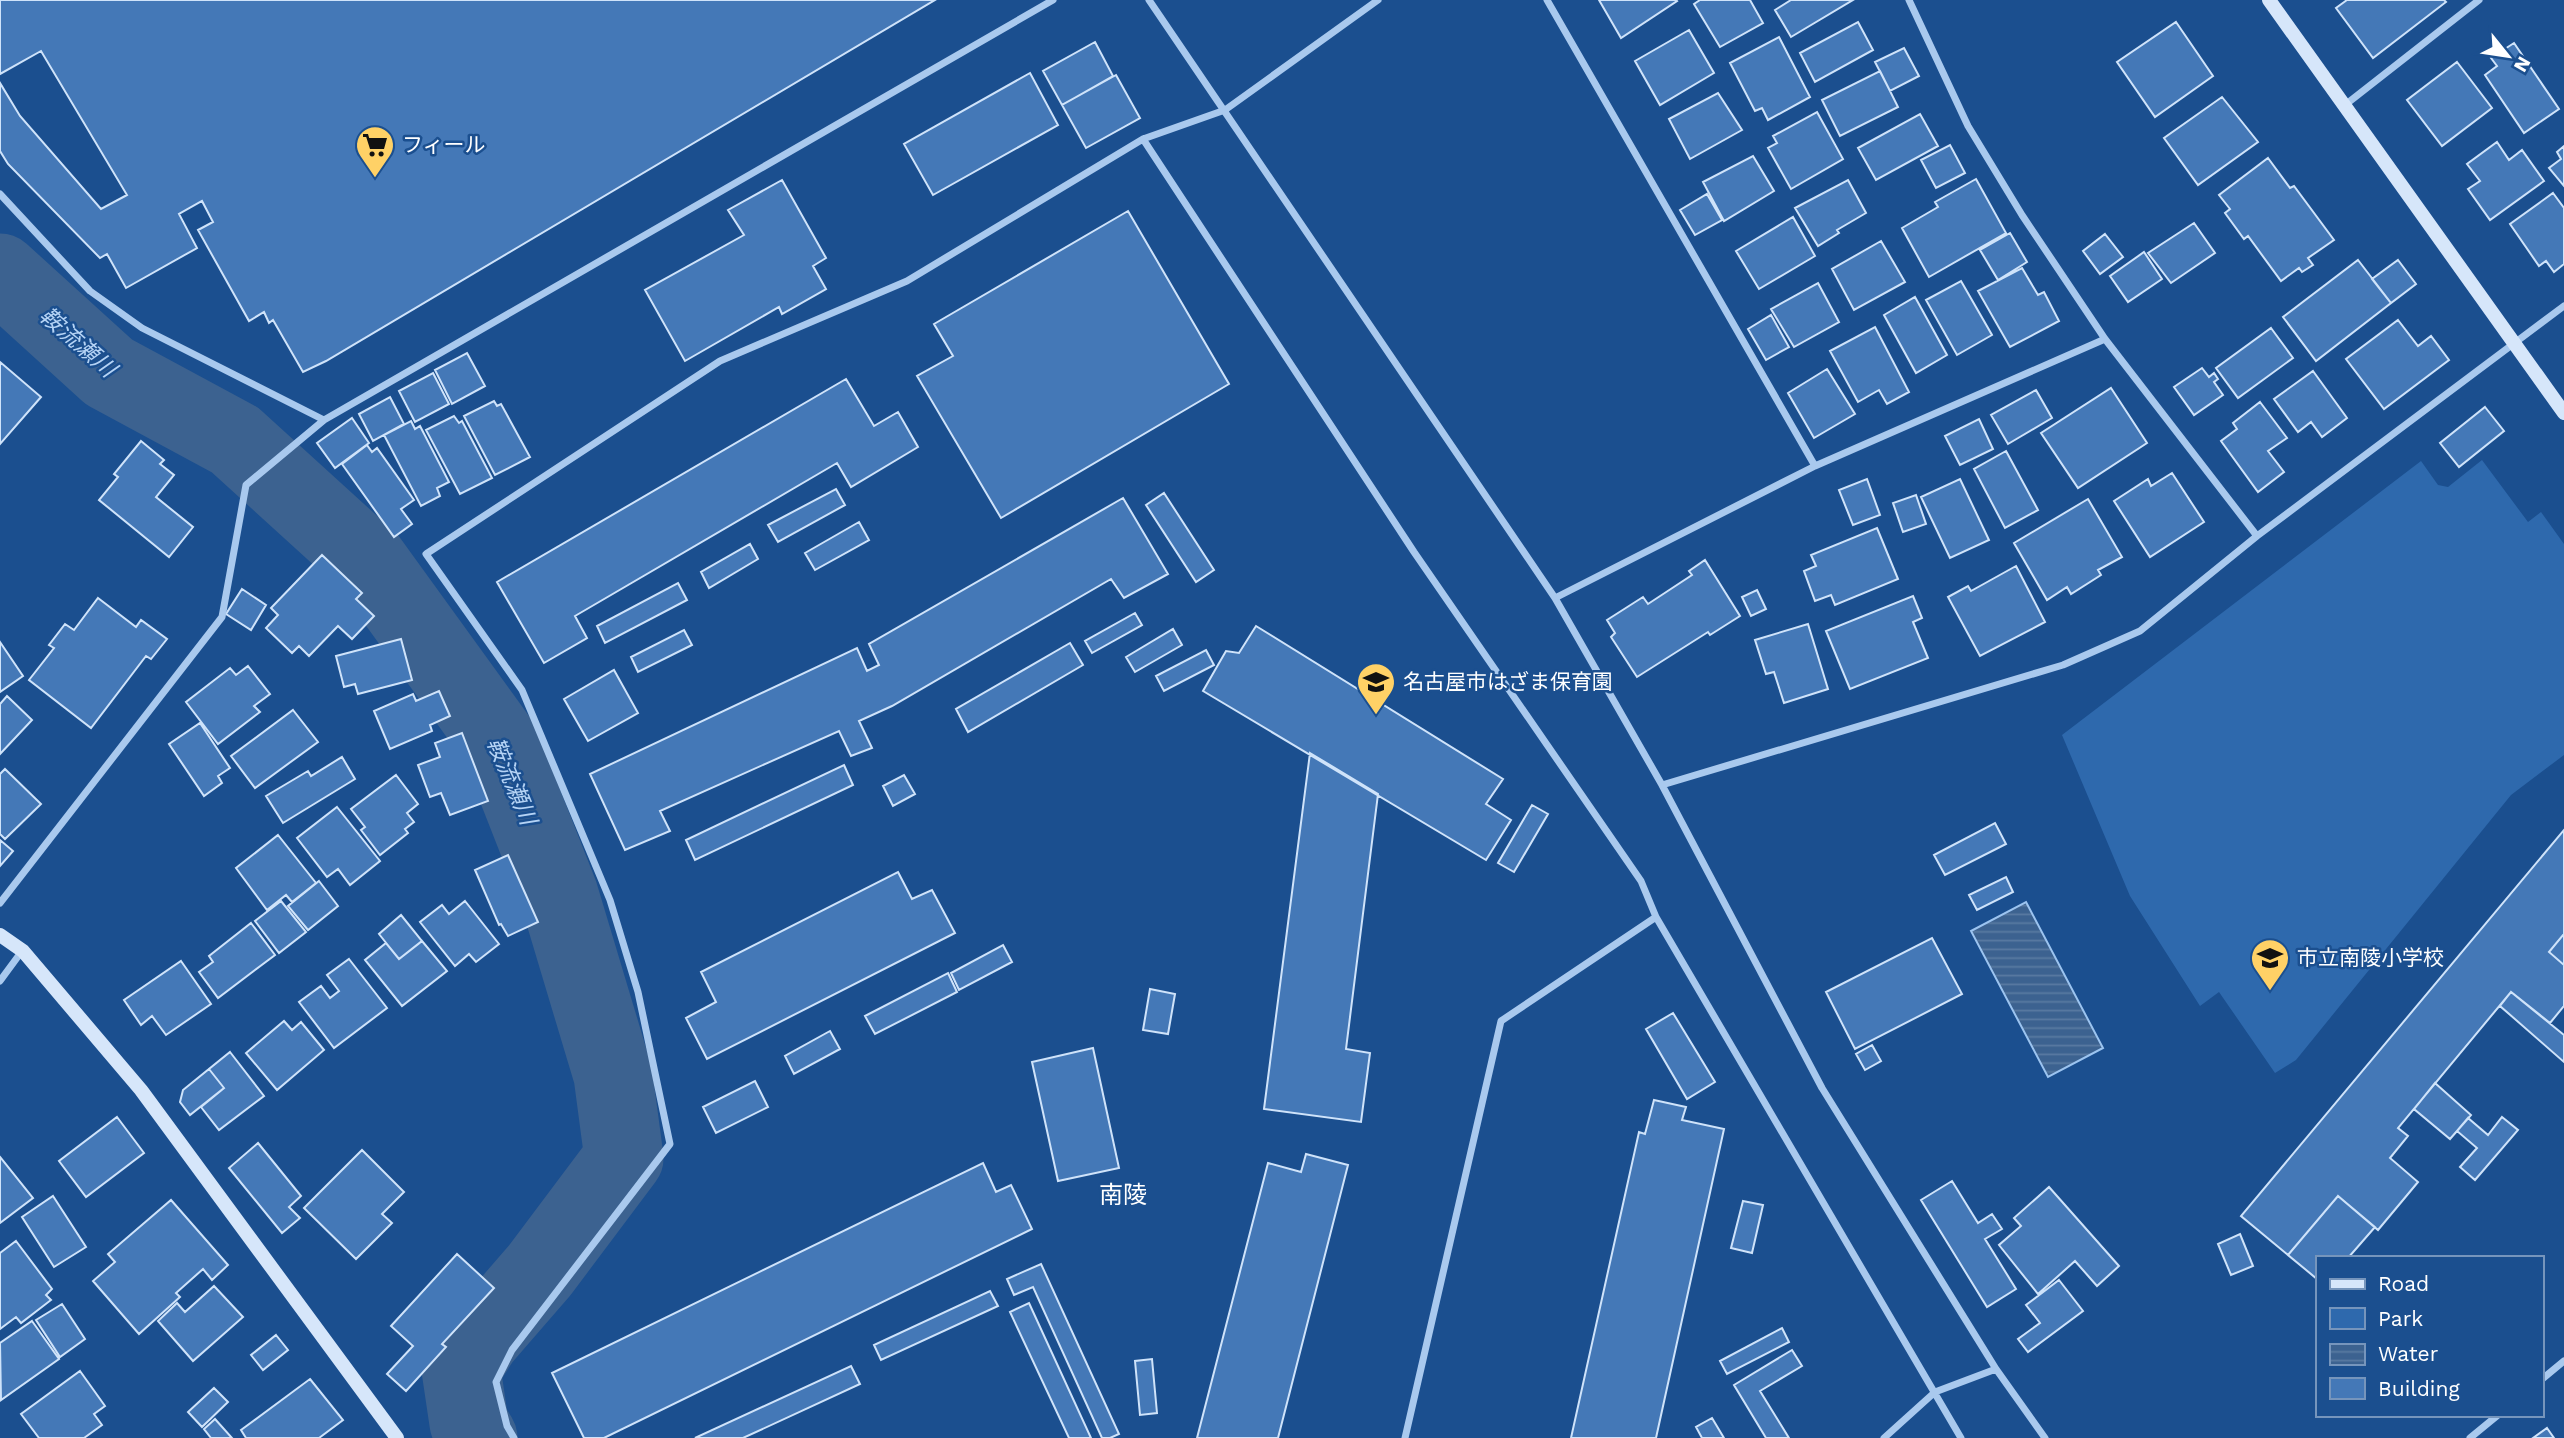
<svg xmlns="http://www.w3.org/2000/svg" width="2564" height="1438" font-family="'Work Sans','Noto Sans JP',sans-serif">
  <defs>
    <pattern id="water-rules" width="6" height="5" patternUnits="userSpaceOnUse" patternTransform="scale(1.75)"><rect width="6" height="5" fill="#3c6290"/><path d="M0 2.5h6" fill="none" stroke="#597aa1"/></pattern>
  </defs>
  <rect width="100%" height="100%" fill="#1b4f8f"/>
  <!-- green -->
  <path fill="#2e69ad" d="M2482,460L2528,522L2541,512L2564,544V755L2511,795L2296,1060L2275,1073L2219,992L2200,1006L2130,896L2062,735L2421,461L2438,485L2448,487Z"/>
  <!-- water -->
  <path fill="url(#water-rules)" stroke="#9cc4f0" stroke-width="2" d="M2026,902L2103,1048L2048,1077L1971,931Z"/>
  <g fill="none" stroke-linecap="round" stroke-linejoin="round">
    <!-- river -->
    <path stroke="#3c6290" stroke-width="79" d="M0,273L109,372L235,440L368,561L499,742L559,895L613,1075L624,1158L540,1270L481,1338L461,1369L469,1423L478,1438"/>
  </g>
  <!-- building -->
  <path fill="#4478b7" stroke="#cfe3fa" stroke-width="2" d="M0,0H935L326,361L303,372L273,320L269,323L264,312L249,321L198,230L213,222L202,201L179,214L197,248L126,288L107,254L100,258L8,164L0,151V83L20,116L101,209L127,195L41,51L0,74Z
    M1599,0H1676L1677,1L1621,38Z
    M1700,0H1750L1763,23L1720,47L1694,4Z
    M1791,0H1853L1791,37L1775,10Z
    M2347,0H2444L2446,2L2373,58L2336,8Z
    M1858,22L1873,50L1815,82L1800,53Z
    M2176,22L2213,76L2155,117L2117,62Z
    M1689,30L1714,73L1660,105L1635,61Z
    M1779,37L1810,97L1768,120L1762,108L1755,111L1730,63Z
    M1095,42L1113,76L1062,105L1043,71Z
    M2514,43L2559,109L2524,133L2485,75L2497,66L2491,58Z
    M1904,48L1919,76L1890,91L1875,62Z
    M2457,62L2492,108L2442,146L2407,100Z
    M1880,71L1898,107L1840,136L1822,100Z
    M1030,73L1058,125L933,195L904,144Z
    M1116,75L1140,118L1086,148L1062,105Z
    M1718,93L1742,130L1690,159L1669,119Z
    M2222,97L2258,142L2198,185L2164,138Z
    M1817,112L1843,159L1791,189L1768,148L1777,143L1773,136Z
    M1920,114L1938,146L1876,180L1858,148Z
    M2497,142L2509,160L2522,150L2544,181L2490,220L2468,189L2480,181L2467,164Z
    M1950,145L1965,173L1936,188L1921,160Z
    M2564,146V186L2549,168L2561,159L2557,152Z
    M1753,156L1774,191L1724,221L1703,182Z
    M2268,158L2290,188L2294,186L2334,240L2308,258L2313,265L2302,272L2299,268L2281,281L2248,236L2244,239L2225,213L2230,209L2219,195Z
    M1976,179L2006,233L1929,277L1902,228L1938,207L1935,202Z
    M782,180L826,258L813,266L826,289L782,314L779,307L685,361L645,290L744,235L728,210Z
    M1848,180L1866,213L1837,230L1839,233L1818,246L1795,208Z
    M2553,193L2564,208V264L2554,272L2546,261L2539,266L2510,224Z
    M1707,194L1722,220L1695,235L1680,210Z
    M1128,211L1229,384L1001,518L917,376L953,356L934,324Z
    M1793,217L1815,256L1759,289L1736,251Z
    M2194,223L2215,253L2171,283L2148,253Z
    M2010,233L2027,262L1998,280L1980,250Z
    M2105,234L2123,257L2100,274L2083,251Z
    M1881,241L1905,282L1854,310L1832,269Z
    M2144,252L2162,279L2128,302L2110,276Z
    M2358,260L2391,303L2316,361L2283,317Z
    M2398,260L2416,284L2391,303L2372,279Z
    M2022,268L2038,295L2044,292L2059,321L2010,347L1978,291Z
    M1961,281L1992,335L1957,355L1926,300Z
    M1818,283L1839,322L1794,347L1771,309Z
    M1915,297L1947,355L1916,373L1884,315Z
    M1771,315L1789,347L1766,360L1748,329Z
    M2398,320L2418,346L2431,336L2449,360L2384,409L2346,359Z
    M1875,327L1909,392L1887,404L1879,390L1858,402L1830,351Z
    M2271,328L2293,358L2238,398L2216,368Z
    M467,353L485,386L452,404L435,370Z
    M0,362L41,397L0,444Z
    M2202,368L2209,377L2214,373L2218,379L2214,382L2223,395L2194,415L2174,387Z
    M1827,369L1855,414L1814,438L1788,393Z
    M2313,371L2347,418L2322,437L2311,422L2298,432L2274,399Z
    M433,373L449,404L415,422L399,391Z
    M846,379L874,426L898,412L918,447L851,487L837,463L575,616L587,638L544,663L497,582Z
    M2111,388L2147,443L2078,488L2041,433Z
    M2036,390L2052,418L2008,444L1991,415Z
    M390,397L404,424L373,441L359,414Z
    M494,401L497,406L501,404L530,457L495,475L464,416Z
    M2260,402L2287,438L2268,451L2284,472L2258,492L2221,441L2237,429L2233,423Z
    M2485,407L2504,431L2459,467L2440,443Z
    M454,416L459,423L462,421L492,478L460,494L426,430Z
    M352,418L369,443L335,468L317,443Z
    M1979,419L1993,449L1960,465L1945,436Z
    M411,421L415,429L420,426L449,482L437,488L440,496L421,506L384,435Z
    M141,441L164,460L160,464L174,475L156,497L193,527L169,557L99,500L118,477L114,474Z
    M367,445L372,452L377,448L414,500L401,509L412,524L394,537L342,464Z
    M2006,451L2038,510L2005,528L1974,469Z
    M2172,473L2204,522L2150,557L2114,501L2148,479L2151,486Z
    M1867,479L1880,515L1853,525L1839,490Z
    M1960,479L1989,540L1950,558L1921,497Z
    M836,489L845,505L778,542L768,525Z
    M1164,493L1214,570L1196,582L1146,505Z
    M1916,495L1926,524L1903,532L1893,503Z
    M1123,498L1168,574L1124,598L1111,579L892,706L859,721L872,748L851,756L839,731L660,811L670,831L625,850L590,774L857,648L867,671L879,665L869,644Z
    M2088,499L2122,557L2098,570L2101,575L2071,594L2067,587L2047,600L2014,543Z
    M859,522L869,540L815,570L805,553Z
    M1877,528L1898,579L1835,605L1831,595L1815,601L1804,571L1816,566L1811,555Z
    M750,544L758,559L709,588L701,572Z
    M322,555L362,593L356,599L374,616L352,639L338,626L309,656L299,646L292,653L266,628L278,615L271,608Z
    M1705,560L1740,616L1710,635L1708,632L1637,677L1611,637L1615,633L1607,620L1643,597L1648,604L1692,575L1689,571Z
    M2016,566L2045,622L1980,656L1948,597L1968,586L1971,591Z
    M678,583L687,600L605,643L597,626Z
    M242,589L266,605L251,630L226,614Z
    M1757,590L1766,609L1751,616L1742,597Z
    M1913,596L1922,618L1913,622L1928,658L1850,689L1826,631Z
    M98,598L136,627L141,620L167,639L151,659L146,656L91,728L29,680L54,648L49,645L65,624L74,630Z
    M1135,613L1142,625L1092,653L1085,641Z
    M1808,624L1828,689L1784,703L1774,672L1766,674L1755,640Z
    M1256,626L1503,779L1486,804L1511,820L1486,860L1203,691L1226,651L1239,653Z
    M1173,629L1182,645L1135,672L1126,657Z
    M684,630L692,645L638,672L631,657Z
    M401,639L412,680L358,694L355,684L344,687L336,656Z
    M0,642L23,676L0,692Z
    M1070,643L1083,665L968,732L956,709Z
    M1206,650L1214,665L1164,691L1156,676Z
    M248,666L270,694L254,706L260,712L218,744L186,702L230,668L236,675Z
    M614,670L638,713L588,741L564,699Z
    M439,691L450,716L430,725L432,731L390,749L374,711L413,694L416,701Z
    M7,696L32,720L0,754V704Z
    M293,710L318,742L255,788L231,756Z
    M200,723L230,768L218,776L222,783L204,796L169,744Z
    M462,733L488,801L450,815L441,793L430,797L418,765L440,757L435,743Z
    M1310,753L1378,794L1346,1049L1370,1053L1361,1122L1264,1109Z
    M342,757L355,779L283,823L266,796L308,771L311,776Z
    M844,765L853,785L695,860L686,840Z
    M5,769L41,804L5,839L0,834V774Z
    M396,775L418,804L407,813L414,822L405,829L408,833L380,855L361,830L365,827L351,809Z
    M904,775L915,794L893,806L883,786Z
    M1532,805L1548,814L1514,872L1498,863Z
    M337,807L380,861L350,885L338,869L327,877L297,838Z
    M1995,823L2006,844L1945,875L1934,855Z
    M2564,830V934L2549,952L2564,965V1006L2550,1023L2511,992L2398,1128L2408,1136L2390,1158L2418,1182L2378,1230L2338,1196L2288,1255L2241,1216Z
    M278,835L316,883L292,902L286,895L267,910L236,868Z
    M0,840L13,851L0,866Z
    M508,855L538,922L508,936L501,924L499,925L475,870Z
    M898,872L912,899L932,890L955,933L707,1059L686,1018L716,1002L701,972Z
    M2006,877L2013,892L1977,910L1969,895Z
    M319,881L338,906L308,930L288,906Z
    M281,901L306,932L279,953L255,921Z
    M465,901L499,944L476,962L469,954L455,966L420,922L442,905L449,914Z
    M401,915L422,941L399,959L379,934Z
    M251,923L275,955L218,998L199,972L213,962L209,956Z
    M2564,934V965L2549,952Z
    M1932,938L1962,994L1855,1049L1826,992Z
    M422,941L447,971L402,1006L365,960L386,943L399,959Z
    M1003,945L1012,962L959,990L951,973Z
    M349,959L387,1008L334,1048L299,1002L321,986L330,998L339,991L327,975Z
    M181,961L211,1004L166,1035L152,1016L141,1025L124,1000Z
    M948,973L957,992L875,1034L865,1016Z
    M1150,989L1175,994L1168,1034L1143,1030Z
    M2511,992L2564,1035V1062L2500,1006Z
    M1673,1013L1715,1082L1687,1099L1646,1029Z
    M284,1021L292,1030L301,1022L324,1050L277,1090L246,1053Z
    M830,1031L840,1049L794,1074L785,1056Z
    M1872,1045L1881,1061L1865,1070L1856,1054Z
    M1093,1048L1119,1168L1058,1181L1032,1062Z
    M230,1052L264,1096L219,1130L201,1107L224,1088L209,1069Z
    M209,1069L224,1088L190,1115L180,1102L183,1090Z
    M755,1081L768,1107L716,1133L703,1107Z
    M2435,1083L2471,1115L2450,1139L2414,1109Z
    M1654,1100L1686,1107L1682,1120L1724,1129L1656,1438H1571L1639,1132L1645,1134Z
    M117,1117L144,1153L86,1197L59,1161Z
    M2502,1117L2518,1130L2475,1180L2460,1167L2477,1148L2457,1131L2468,1118L2488,1135Z
    M258,1143L301,1196L289,1207L300,1218L282,1233L229,1168Z
    M362,1150L404,1192L382,1214L392,1223L356,1259L304,1208Z
    M1306,1154L1348,1165L1278,1438H1197L1268,1163L1301,1172Z
    M0,1157L33,1198L0,1223Z
    M983,1163L996,1192L1011,1185L1032,1229L604,1438H584L552,1373Z
    M1952,1181L1978,1223L1992,1214L2002,1229L1985,1239L2016,1289L1987,1307L1921,1200Z
    M2049,1187L2119,1266L2097,1286L2075,1261L2038,1294L1999,1245L2021,1226L2014,1218Z
    M53,1196L86,1247L54,1267L22,1217Z
    M2338,1196L2375,1227L2348,1258H2317V1279L2288,1255Z
    M171,1200L228,1265L212,1280L203,1269L176,1293L180,1297L139,1334L93,1281L115,1262L108,1254Z
    M1743,1201L1763,1205L1752,1253L1731,1248Z
    M2240,1234L2253,1266L2231,1275L2218,1244Z
    M16,1241L52,1289L46,1295L51,1300L21,1323L16,1317L0,1329V1253Z
    M457,1254L494,1288L442,1344L446,1347L406,1391L387,1374L413,1346L391,1326Z
    M1041,1264L1119,1434L1110,1438H1102L1033,1287L1014,1295L1007,1279Z
    M2059,1280L2083,1311L2028,1352L2018,1339L2040,1323L2026,1305Z
    M214,1286L243,1317L193,1361L158,1321L177,1303L185,1312Z
    M990,1291L998,1306L881,1360L874,1345Z
    M1029,1303L1091,1438H1069L1010,1312Z
    M62,1304L85,1339L60,1357L36,1320Z
    M32,1321L59,1359L1,1400L0,1343Z
    M1782,1328L1789,1342L1727,1374L1720,1361Z
    M276,1335L288,1350L263,1370L251,1355Z
    M1792,1350L1802,1366L1760,1391L1789,1438H1766L1734,1385Z
    M1152,1359L1157,1413L1140,1415L1135,1361Z
    M851,1366L860,1384L743,1438H695Z
    M80,1371L105,1406L94,1414L102,1425L84,1438H39L21,1414Z
    M310,1379L343,1420L319,1438H246L241,1430Z
    M214,1388L228,1402L202,1427L188,1412Z
    M1712,1418L1724,1438H1702L1696,1427Z
    M215,1419L232,1438H211L204,1429Z
    M2547,1428L2554,1438H2533Z"/>
  <g fill="none" stroke-linecap="round" stroke-linejoin="round">
    <!-- street -->
    <path stroke="#a9c9ee" stroke-width="7" d="M1149,0L1555,598L1662,785L1822,1088L1996,1369L2045,1438
      M1547,0L1815,466
      M1909,0L1968,126L2022,215L2105,339L2257,536
      M2345,105L2479,0
      M1143,139L1414,552L1641,881L1656,917L1961,1438
      M0,194L90,291L142,328L324,420
      M1555,598L1815,466L2105,339
      M1662,785L2063,665L2140,631L2257,536L2564,306
      M0,903L222,617L246,485L324,420L1053,0
      M0,981L22,951
      M2541,1380L2564,1361
      M514,1438L507,1426L496,1382L512,1350L670,1144L638,992L610,900L522,690L426,554L720,361L907,281L1143,139L1225,110L1378,0
      M1405,1438L1501,1021L1656,917
      M1884,1438L1935,1392L1996,1369
      M2470,1438L2498,1415"/>
    <!-- secondary -->
    <path stroke="#d6e6fa" stroke-width="14" d="M2269,0L2564,413
      M0,935L23,951L141,1090L397,1438"/>
  </g>
  <!-- icons -->
  <defs>
    <symbol id="supermarket-pin" viewBox="-11 -11 22 30"><path d="M0 17L-7.5 6A9.5 9.5 0 1 1 7.5 6Z" fill="#ffd166" stroke="#1b4f8f"/><path d="M-6-5.5h2.5l.6 2H6L4.5 2H-2.5L-4.4-4H-6ZM-1.5 3.2a1.3 1.3 0 1 0 .1 0ZM3 3.2a1.3 1.3 0 1 0 .1 0Z" fill="#111"/></symbol>
    <symbol id="school-pin" viewBox="-11 -11 22 30"><path d="M0 17L-7.5 6A9.5 9.5 0 1 1 7.5 6Z" fill="#ffd166" stroke="#1b4f8f"/><path d="M0-5L7-2L0 1L-7-2ZM-4 1L0 2.5L4 1V4Q0 6-4 4Z" fill="#111"/></symbol>
  </defs>
  <g fill-rule="evenodd">
    <use href="#supermarket-pin" x="353" y="123" width="44" height="60"/>
    <use href="#school-pin" x="1354" y="660" width="44" height="60"/>
    <use href="#school-pin" x="2248" y="936" width="44" height="60"/>
  </g>
  <g text-anchor="middle" stroke-width="5" stroke-linejoin="round" paint-order="stroke">
    <!-- poi labels -->
    <g font-size="21" fill="#fff" stroke="#1b4f8f" text-anchor="start">
      <text x="402" y="152">フィール</text>
      <text x="1403" y="689">名古屋市はざま保育園</text>
      <text x="2297" y="965">市立南陵小学校</text>
    </g>
    <!-- water labels -->
    <g font-size="23" font-style="italic" fill="#b5d3f5" stroke="#1b4f8f">
      <text transform="translate(78 342) rotate(41)" y="8">鞍流瀬川</text>
      <text transform="translate(512 781) rotate(67)" y="8">鞍流瀬川</text>
    </g>
    <!-- quarter labels -->
    <g font-size="24" fill="#fff" stroke="#1b4f8f">
      <text x="1123" y="1203">南陵</text>
    </g>
  </g>
  <!-- legend -->
  <rect x="2316" y="1256" width="228" height="161" fill="#1b4f8f" stroke="#7695bc" stroke-width="2"/>
  <rect x="2330" y="1279" width="35" height="10" fill="#d6e6fa" stroke="#7695bc" stroke-width="2"/>
  <text x="2378" y="1291" font-size="21" fill="#ffffff">Road</text>
  <rect x="2330" y="1308" width="35" height="21" fill="#2e69ad" stroke="#7695bc" stroke-width="2"/>
  <text x="2378" y="1326" font-size="21" fill="#ffffff">Park</text>
  <rect x="2330" y="1344" width="35" height="21" fill="url(#water-rules)" stroke="#7695bc" stroke-width="2"/>
  <text x="2378" y="1361" font-size="21" fill="#ffffff">Water</text>
  <rect x="2330" y="1378" width="35" height="21" fill="#4478b7" stroke="#7695bc" stroke-width="2"/>
  <text x="2378" y="1396" font-size="21" fill="#ffffff">Building</text>
  <!-- north arrow -->
  <g transform="translate(2508 56) rotate(120)" stroke="#1b4f8f" stroke-width="5" paint-order="stroke">
  <path d="M0-5L12 26L0 18L-12 26Z" fill="#ffffff"/>
  <text y="-10" font-size="19" font-weight="bold" text-anchor="middle" fill="#ffffff">N</text>
  </g>
</svg>
